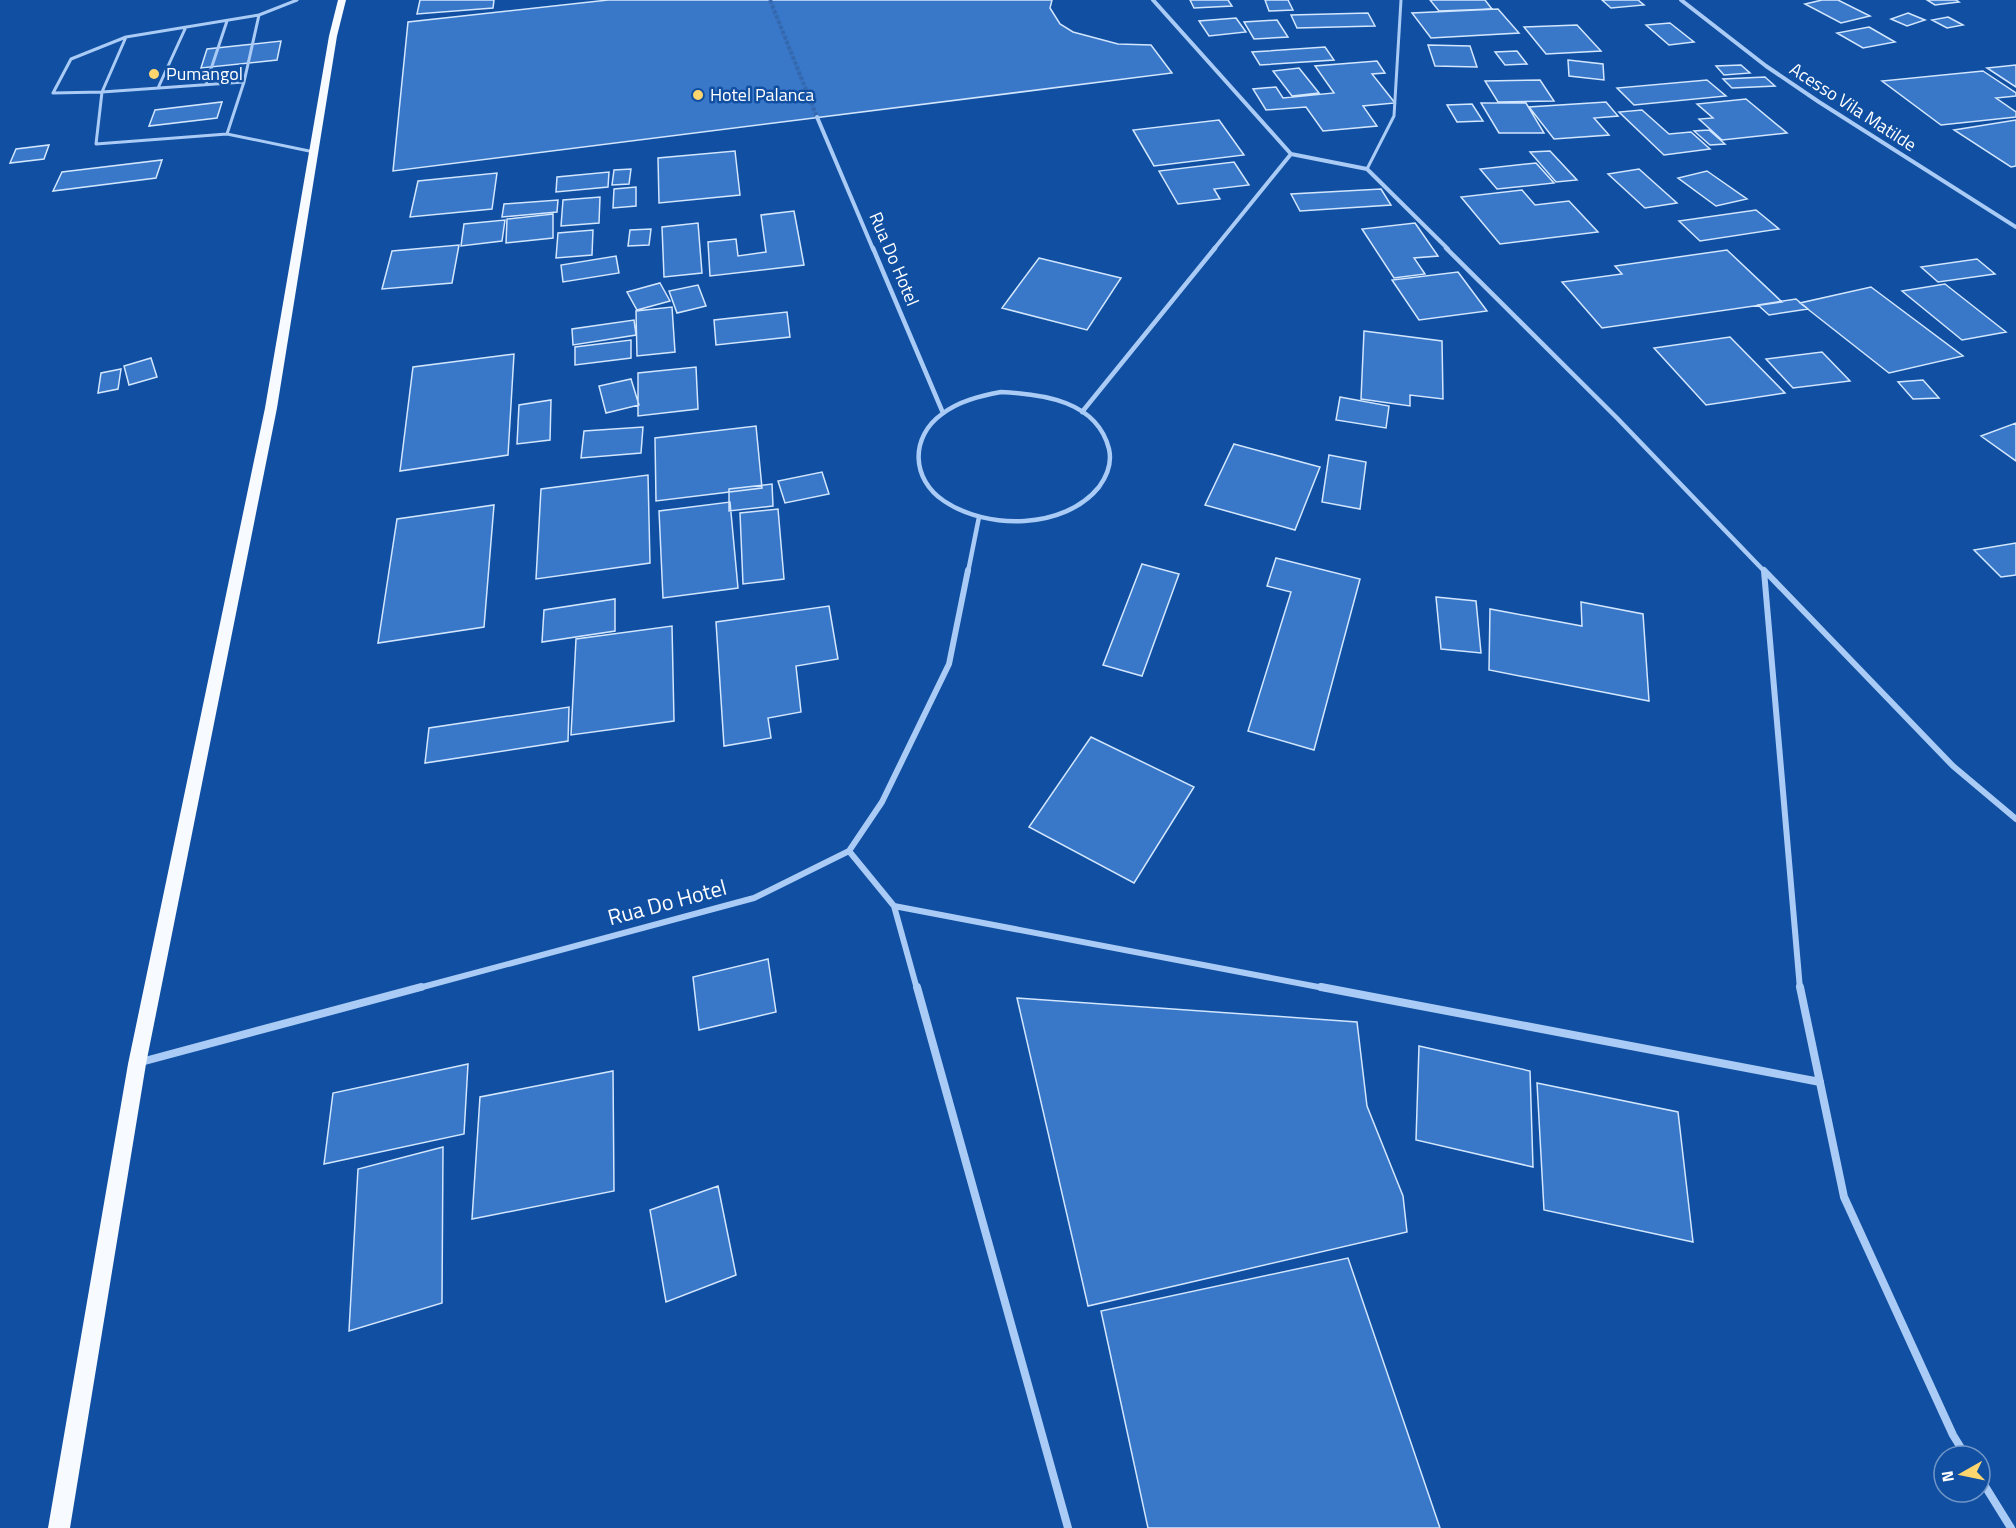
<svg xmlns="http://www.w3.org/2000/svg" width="2016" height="1528" font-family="'Titillium Web',sans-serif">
  <rect width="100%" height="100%" fill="#104fa1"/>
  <!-- building -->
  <path fill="#3977c8" stroke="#d2e6fe" stroke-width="1.5" d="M420,0H494L493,8L417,14Z
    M608,0H1052L1050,8L1060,24L1073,32L1118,44L1151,45L1172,73L393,171L408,22Z
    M1190,0H1228L1232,6L1194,8Z
    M1265,0H1288L1293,10L1269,11Z
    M1430,0H1485L1492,9L1439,11Z
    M1602,0H1638L1644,5L1611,8Z
    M1822,0H1838L1870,16L1841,23L1805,4Z
    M1927,0H1956L1959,2L1935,5Z
    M1498,9L1519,33L1431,38L1412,13Z
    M1368,13L1375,26L1297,28L1291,15Z
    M1908,13L1925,20L1907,26L1891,19Z
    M1948,17L1963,25L1947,28L1932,20Z
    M1236,18L1246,32L1209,36L1199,21Z
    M1277,20L1288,37L1254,39L1244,22Z
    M1670,23L1694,42L1669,45L1646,25Z
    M1577,25L1601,51L1546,54L1524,27Z
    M1869,27L1895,42L1863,48L1837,33Z
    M281,41L277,60L201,68L207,49Z
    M1428,45L1470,46L1477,67L1435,66Z
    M1325,47L1334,60L1260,65L1252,52Z
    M1517,51L1527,64L1505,65L1495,52Z
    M1568,60L1603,64L1604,80L1569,76Z
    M1377,61L1385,73L1372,74L1395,103L1363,106L1377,126L1323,131L1306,107L1266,110L1253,89L1276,87L1283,98L1334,93L1315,66Z
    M1741,65L1750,73L1724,75L1716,66Z
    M2016,65V87L1987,68Z
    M1299,68L1319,93L1292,96L1273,71Z
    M1983,71L2016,93V96L1996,98L2016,112V117L1941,125L1882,81Z
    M1765,77L1775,86L1732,88L1723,79Z
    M1540,80L1554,101L1498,102L1485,81Z
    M1707,80L1726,96L1634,105L1617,88Z
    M1746,99L1787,133L1722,140L1699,119L1713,118L1697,104Z
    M222,102L217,118L149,126L155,110Z
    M1606,102L1618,116L1594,118L1609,135L1554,139L1529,107Z
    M1481,103H1526L1544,133H1499Z
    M1472,104L1483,121L1457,122L1447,105Z
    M1642,110L1669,134L1691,132L1710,149L1664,155L1619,112Z
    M1219,120L1244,155L1154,166L1133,130Z
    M2016,120V166L2011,167L1954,130Z
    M1709,130L1725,144L1710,145L1694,131Z
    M49,145L44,159L10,163L16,149Z
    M735,151L740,195L659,203L658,158Z
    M1550,151L1577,180L1556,182L1530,152Z
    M162,160L156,178L53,191L62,172Z
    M1234,162L1249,185L1214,189L1220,199L1178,204L1159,171Z
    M1536,163L1554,183L1497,189L1480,169Z
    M631,169L629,184L612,185L614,170Z
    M1639,169L1677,203L1645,208L1608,174Z
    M1707,171L1747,199L1716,206L1678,178Z
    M609,172L608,187L556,192L557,177Z
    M497,173L492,209L410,217L418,181Z
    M636,187V206L613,208L614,189Z
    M1381,189L1391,205L1300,211L1291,194Z
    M1522,190L1535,205L1569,201L1598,232L1500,244L1461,197Z
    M600,197L599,223L561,226L563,200Z
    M558,200L557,212L502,217L504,204Z
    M1756,210L1779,229L1700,241L1679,221Z
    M794,211L804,265L710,276L708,242L736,239L738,256L766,252L761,215Z
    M553,214V238L506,243L507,219Z
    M505,220L502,241L461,246L464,224Z
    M698,223L702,273L664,277L662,227Z
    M1415,223L1438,256L1414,258L1425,274L1394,278L1362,229Z
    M651,229L649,245L628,246L630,230Z
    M593,230L592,255L556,258L558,233Z
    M459,245L452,283L382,289L392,251Z
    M1727,250L1782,302L1602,328L1562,282L1622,274L1615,266Z
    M616,256L619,273L563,282L561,265Z
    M1039,258L1121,278L1087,330L1002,308Z
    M1977,259L1995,274L1938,282L1921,267Z
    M1458,272L1487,311L1419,320L1392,280Z
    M660,283L670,301L637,310L627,292Z
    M1945,284L2006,332L1962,340L1902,291Z
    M698,285L706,306L677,313L669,291Z
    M1871,287L1963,356L1889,373L1800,303Z
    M1796,299L1808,309L1769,315L1758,305Z
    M672,307L675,352L637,356L636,311Z
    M787,312L790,337L716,345L714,320Z
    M634,320L636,335L573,345L572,329Z
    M1364,331L1442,341L1443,399L1410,395V406L1361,399Z
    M1730,337L1785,393L1706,405L1654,348Z
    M631,340V358L575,365V347Z
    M1822,352L1850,381L1793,388L1766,359Z
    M514,354L508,455L400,471L413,367Z
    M151,358L157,377L129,385L124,366Z
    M696,367L698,409L638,416V373Z
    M121,369L118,389L98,393L101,373Z
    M631,379L639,405L606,413L599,386Z
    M1923,380L1939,398L1913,399L1898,382Z
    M1340,397L1389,406L1386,428L1336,420Z
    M551,400L550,440L517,444L519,405Z
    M2016,423V461L1981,436Z
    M756,426L762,488L656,501L655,438Z
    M643,427L641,453L581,458L584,431Z
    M1234,444L1320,467L1295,530L1205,505Z
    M1329,455L1366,462L1360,509L1322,502Z
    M822,472L829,494L785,503L778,481Z
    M648,475L650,563L536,579L541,489Z
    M772,484L773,506L729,511V489Z
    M730,502L738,588L663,598L659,511Z
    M494,505L484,627L378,643L397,519Z
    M778,509L784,579L743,584L740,513Z
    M2016,543V575L2001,577L1974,550Z
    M1276,558L1360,579L1314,750L1248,731L1291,592L1267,586Z
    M1142,564L1179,574L1142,676L1103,665Z
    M1436,597L1476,601L1481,653L1441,649Z
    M615,599V631L542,642L544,610Z
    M1581,602L1643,614L1649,701L1489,670L1490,609L1582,626Z
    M829,606L838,659L796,666L801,712L768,718L771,738L724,746L716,622Z
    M672,626L674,721L571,735L576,639Z
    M569,707L568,741L425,763L429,728Z
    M1091,737L1194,787L1134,883L1029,827Z
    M768,959L776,1012L699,1030L693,977Z
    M1017,998L1357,1022L1367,1106L1403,1196L1407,1232L1088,1306Z
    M1419,1046L1530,1071L1533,1167L1416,1140Z
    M468,1064L464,1134L324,1164L333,1093Z
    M613,1071L614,1191L472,1219L480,1097Z
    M1537,1083L1678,1112L1693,1242L1544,1210Z
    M443,1147L442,1303L349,1331L358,1169Z
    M718,1186L736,1275L666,1302L650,1210Z
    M1348,1258L1440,1528H1148L1101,1311Z"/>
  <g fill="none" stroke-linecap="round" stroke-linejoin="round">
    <!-- minor-tunnel -->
    <path stroke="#3469af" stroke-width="4" stroke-dasharray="4 1.5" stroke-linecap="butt" d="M770,0L817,117"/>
    <!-- service -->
    <path stroke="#a9cbf5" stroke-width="3" d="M297,0L259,15L244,82L227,134L314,152
      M126,37L71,59L53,93L102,92L244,82
      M206,84L227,21
      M158,88L185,29
      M227,134L96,144L102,92L126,37L259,15
      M1367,169L1394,116L1401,0"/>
    <!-- minor-far3 -->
    <path stroke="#a9cbf5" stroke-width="4" d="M1153,0L1291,154L1214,249
      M1681,0L1766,66L1819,102L2016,227
      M817,117L873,249
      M1291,154L1367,169L1448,249"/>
    <!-- minor-far2 -->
    <path stroke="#a9cbf5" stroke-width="4.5" d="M873,248L943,413
      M1446,248L1617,418L1765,572
      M1001,392C1043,394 1097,401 1109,449C1112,462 1107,476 1099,487C1064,530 987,530 944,501C911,479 910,437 942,414C959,401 980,396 1001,392Z
      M1082,412L1215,248
      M968,572L979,517"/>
    <!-- minor-far1 -->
    <path stroke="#a9cbf5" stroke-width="6" d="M1764,570L1953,766L2016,819
      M1764,571L1800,989
      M849,851L894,906L917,989
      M894,906L1329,989
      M415,989L754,898L849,851L882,802L949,664L968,570"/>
    <!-- minor -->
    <path stroke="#a9cbf5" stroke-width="8" d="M917,987L1068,1528
      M1321,987L1820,1082
      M1800,987L1844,1197L1953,1435L1966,1456
      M141,1062L421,987
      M1980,1478L2011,1528"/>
    <!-- primary -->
    <path fill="#f7faff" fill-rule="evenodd" d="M338,0H346L337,36L277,408L146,1064L70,1528H48L128,1064L265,408L329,36Z"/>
  </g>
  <!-- markers -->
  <g fill="#ffd66d" stroke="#104fa1" stroke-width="2">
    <circle cx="154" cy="74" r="6"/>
    <circle cx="698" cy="95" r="6"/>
  </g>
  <g text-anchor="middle" stroke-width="5" stroke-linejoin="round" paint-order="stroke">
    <!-- far-poi labels -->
    <g font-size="18" fill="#fff" stroke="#104fa1" text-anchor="start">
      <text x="166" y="80">Pumangol</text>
      <text x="710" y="101">Hotel Palanca</text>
    </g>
    <!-- far-street labels -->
    <g font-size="18" fill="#fff" stroke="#104fa1">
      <text transform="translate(1853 107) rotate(33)" y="6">Acesso Vila Matilde</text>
      <text transform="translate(894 259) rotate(67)" y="6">Rua Do Hotel</text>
    </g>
    <!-- street labels -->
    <g font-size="22" fill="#fff" stroke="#104fa1">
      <text transform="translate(667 902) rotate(-15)" y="8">Rua Do Hotel</text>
    </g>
  </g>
  <!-- north arrow -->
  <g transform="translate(1962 1474) rotate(261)"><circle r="28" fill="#104fa1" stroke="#7095c7" stroke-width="1.5"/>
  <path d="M0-4.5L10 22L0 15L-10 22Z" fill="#ffd66d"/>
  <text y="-9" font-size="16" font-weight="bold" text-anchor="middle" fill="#ffffff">N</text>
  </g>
</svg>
